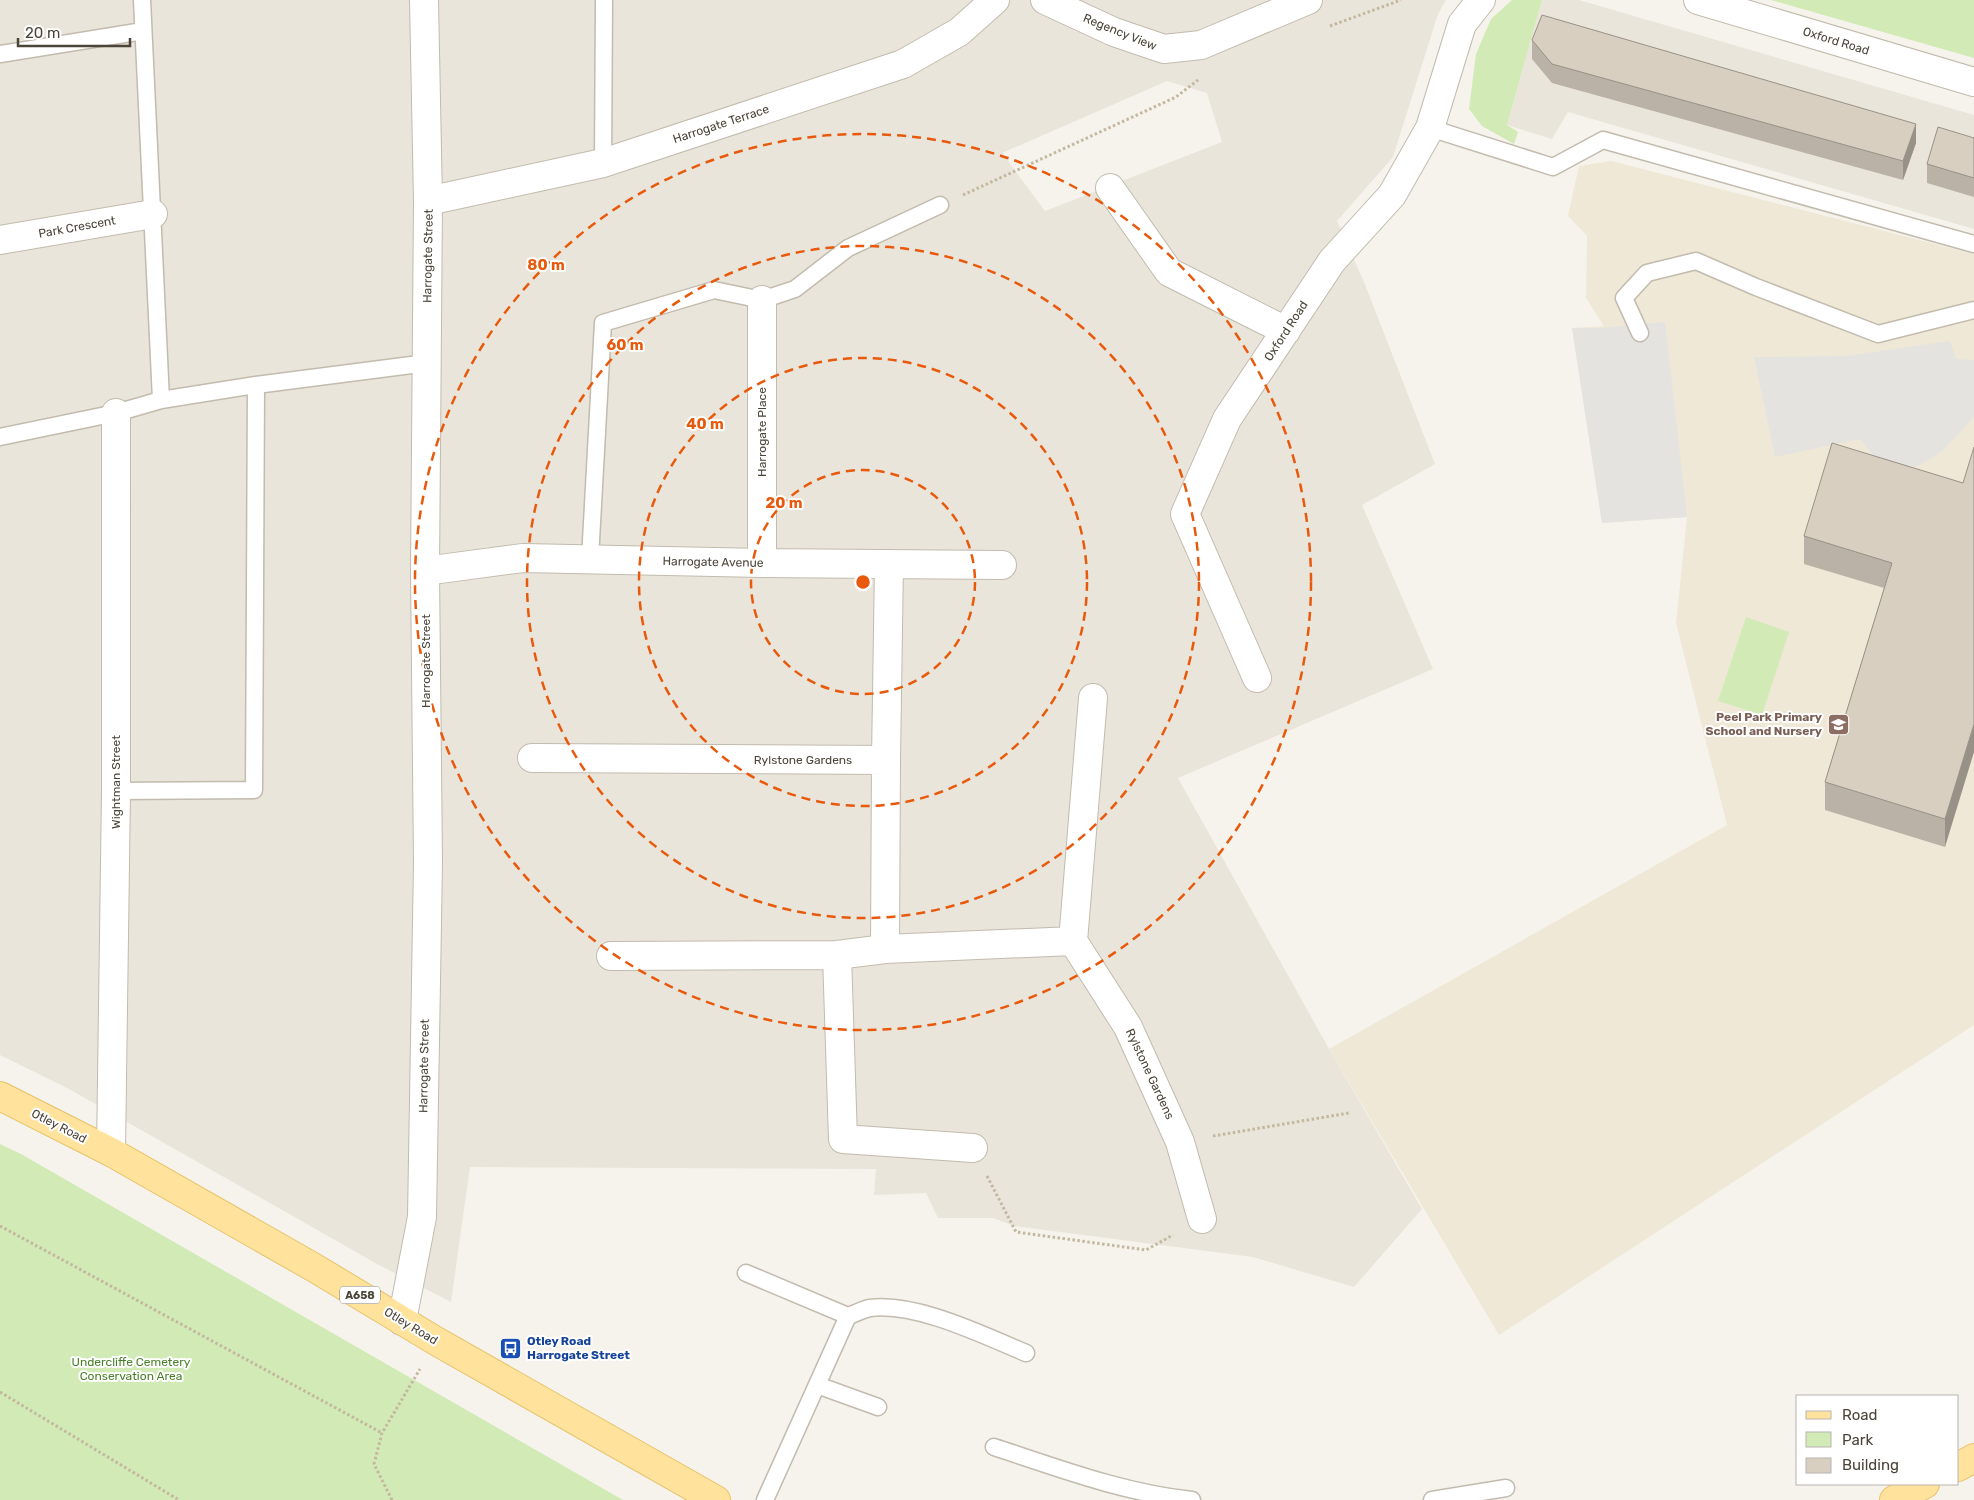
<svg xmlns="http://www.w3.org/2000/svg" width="1974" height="1500" font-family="Rubik,sans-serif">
  <rect width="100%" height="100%" fill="#f6f3ec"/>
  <!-- residential -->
  <path fill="#eae5da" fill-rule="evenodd" d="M0,0H1446L1438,14L1393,157L1337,221L1364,282L1435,464L1362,505L1433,669L1178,778L1329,1049L1422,1209L1354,1287L1253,1257L1014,1226L993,1218H938L926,1193L874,1195L876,1169L470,1167L451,1302L377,1264L69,1089L0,1055ZM1167,81L1207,93L1222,142L1045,211L1002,153Z
    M1542,0H1579L1974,115V229L1568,112L1552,139L1507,125Z"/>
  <!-- education -->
  <path fill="#efe8d6" d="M1611,161L1974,254V1025L1499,1335L1329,1049L1727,825L1676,623L1687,517L1602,523L1572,328L1604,326L1586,298L1587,236L1568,216L1579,166Z"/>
  <!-- green -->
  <path fill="#d2eab5" d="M1512,0H1542L1507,125L1518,132L1514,144L1482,126L1469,109L1476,54L1491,19Z
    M1771,0H1974V58Z
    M1746,617L1789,632L1762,715L1718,701Z
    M0,1144L21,1154L623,1500H0Z"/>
  <!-- parking -->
  <path fill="#e5e3e0" d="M1665,322L1687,517L1602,523L1572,328H1600Z
    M1950,341L1956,359L1974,360V415L1971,421L1940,453L1916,467L1878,461L1860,439L1775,457L1754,357L1846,356Z"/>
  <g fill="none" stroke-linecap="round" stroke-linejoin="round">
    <defs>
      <path id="lane" d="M142,0L161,400L256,385L427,363
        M0,54L143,31
        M1430,128L1553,167L1603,140L1974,244
        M603,163L604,0
        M1640,333L1624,298L1647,273L1696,261L1756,287L1878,334L1974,310
        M0,437L116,413L161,400
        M590,559L603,323L714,290L762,300L795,289L848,248L940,205
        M116,791L254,790L256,385
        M746,1273L848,1316
        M817,1385L878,1407
        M994,1447C1058,1468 1124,1493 1192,1500
        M765,1500L848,1316C855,1314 863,1309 870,1308C916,1302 983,1335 1026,1353
        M1432,1500L1506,1488"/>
      <path id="street" d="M1045,0L1114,32L1164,49L1201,45L1308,0
        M1698,0L1974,82
        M1110,188L1169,272L1286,331
        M428,201L603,163L903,64L959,32L995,0
        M0,240L153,214
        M762,300V563
        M425,571L523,558L762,563L1002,565
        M1257,678L1185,514L1227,419L1332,261L1392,195L1430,128L1462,24L1481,0
        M532,758L886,760L885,949L1073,941L1093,698
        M886,760L889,564
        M1073,941L1128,1027L1180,1142L1202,1219
        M837,955L843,1139L973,1148
        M611,956L837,955L885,949
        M111,1152L116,791V413
        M402,1321L422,1217L428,863L425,571L428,201L424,0"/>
      <path id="primary" d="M0,1096L111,1152L313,1267L436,1341L716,1500
        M1958,1467L1974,1458
        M1894,1500L1925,1484"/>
    </defs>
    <!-- lane casing -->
    <use href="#lane" stroke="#c2bbae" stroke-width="19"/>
    <!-- street casing -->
    <use href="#street" stroke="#c2bbae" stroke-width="30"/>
    <!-- primary casing -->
    <use href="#primary" stroke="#e6c16a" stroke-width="30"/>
    <!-- path -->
    <path stroke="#c4b79f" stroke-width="3" stroke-dasharray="2.5 2.5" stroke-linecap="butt" d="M1330,26L1401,0
      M963,195L1176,97L1198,80
      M1213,1136L1349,1113
      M987,1176L1016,1232L1146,1250L1173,1235
      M0,1226L382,1433
      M0,1392L179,1500
      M392,1500L374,1464L382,1433L420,1369"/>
    <!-- lane -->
    <use href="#lane" stroke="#fff" stroke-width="16"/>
    <!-- street -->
    <use href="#street" stroke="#fff" stroke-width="28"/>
    <!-- primary -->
    <use href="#primary" stroke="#ffe39c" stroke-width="28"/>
  </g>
  <!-- wall -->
  <path fill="#bab2a6" d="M1532,40L1916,143L1903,180L1552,83L1532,59Z
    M1974,138V197L1927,183V164Z
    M1963,483L1945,847L1825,810V782L1884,588L1804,564V536Z"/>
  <!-- shaded-wall -->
  <path fill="#979187" d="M1916,124V143L1903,180V161Z
    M1974,724V752L1945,847V819Z"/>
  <!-- building -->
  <path fill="#d8cfc1" stroke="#979187" d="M1542,15L1916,124L1903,161L1552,64L1532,40Z
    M1938,127L1974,138V178L1927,164Z
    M1832,443L1963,483L1974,447V724L1945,819L1825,782L1892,563L1804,536Z"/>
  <!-- distance rings -->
  <g fill="none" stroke="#e8590c" stroke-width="2.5" stroke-dasharray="9 6">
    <circle cx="863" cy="582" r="112"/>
    <circle cx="863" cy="582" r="224"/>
    <circle cx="863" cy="582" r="336"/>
    <circle cx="863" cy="582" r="448"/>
  </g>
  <!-- icons -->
  <defs>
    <symbol id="school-square" viewBox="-11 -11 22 22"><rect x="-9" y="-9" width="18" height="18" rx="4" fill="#8d6e63" stroke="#fff"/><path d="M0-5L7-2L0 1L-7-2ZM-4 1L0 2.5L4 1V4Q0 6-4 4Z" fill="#fff"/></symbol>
    <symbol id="bus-square" viewBox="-11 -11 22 22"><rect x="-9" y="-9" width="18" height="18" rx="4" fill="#1a4fb4" stroke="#fff"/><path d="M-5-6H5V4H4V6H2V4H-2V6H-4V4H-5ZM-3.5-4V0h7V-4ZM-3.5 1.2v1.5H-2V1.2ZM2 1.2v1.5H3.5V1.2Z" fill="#fff"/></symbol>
  </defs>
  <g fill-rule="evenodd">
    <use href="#school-square" x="1826" y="712" width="25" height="25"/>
    <use href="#bus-square" x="498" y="1336" width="25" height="25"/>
  </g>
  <g text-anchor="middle" stroke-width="4" stroke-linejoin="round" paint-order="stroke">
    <!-- shield labels -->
    <rect fill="#fff" stroke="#817c74" stroke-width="1" x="340" y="1286.5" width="40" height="17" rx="4"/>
    <g font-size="11" font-weight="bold" fill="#4b4439">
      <text x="360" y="1299">A658</text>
    </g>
    <!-- street labels -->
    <g font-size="12" fill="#4b4439" stroke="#fff">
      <text transform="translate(1120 32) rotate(22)" y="4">Regency View</text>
      <text transform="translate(1836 41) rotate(17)" y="4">Oxford Road</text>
      <text transform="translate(721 124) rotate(-18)" y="4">Harrogate Terrace</text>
      <text transform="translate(77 227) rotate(-10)" y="4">Park Crescent</text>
      <text transform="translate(428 256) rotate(-89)" y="4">Harrogate Street</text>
      <text transform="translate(1286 331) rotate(-57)" y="4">Oxford Road</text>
      <text transform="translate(762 432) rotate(-90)" y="4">Harrogate Place</text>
      <text transform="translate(713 562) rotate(1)" y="4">Harrogate Avenue</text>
      <text transform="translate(426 661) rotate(-90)" y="4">Harrogate Street</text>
      <text x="803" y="764">Rylstone Gardens</text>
      <text transform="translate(116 782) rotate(-90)" y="4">Wightman Street</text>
      <text transform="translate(424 1066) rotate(-89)" y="4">Harrogate Street</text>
      <text transform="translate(1150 1074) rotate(65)" y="4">Rylstone Gardens</text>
      <text transform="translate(59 1126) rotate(27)" y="4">Otley Road</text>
      <text transform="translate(411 1326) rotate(31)" y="4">Otley Road</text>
    </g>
    <!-- education labels -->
    <g font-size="12" font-weight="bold" fill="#785e54" stroke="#fff" text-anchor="end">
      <text x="1822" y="721">Peel Park Primary<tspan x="1822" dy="14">School and Nursery</tspan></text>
    </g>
    <!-- transit labels -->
    <g font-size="12" font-weight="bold" fill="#164399" stroke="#fff" text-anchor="start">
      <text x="527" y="1345">Otley Road<tspan x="527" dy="14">Harrogate Street</tspan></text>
    </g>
    <!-- park labels -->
    <g font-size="12" fill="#4a7f2a" stroke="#fff">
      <text x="131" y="1366">Undercliffe Cemetery<tspan x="131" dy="14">Conservation Area</tspan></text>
    </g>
  </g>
  <circle cx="863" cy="582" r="8" fill="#e8590c" stroke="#fff" stroke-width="2.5"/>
  <g font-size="15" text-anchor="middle" font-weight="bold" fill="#e8590c" stroke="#fff" stroke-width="4" stroke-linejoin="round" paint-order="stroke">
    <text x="546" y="270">80 m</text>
    <text x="625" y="350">60 m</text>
    <text x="705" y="429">40 m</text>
    <text x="784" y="508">20 m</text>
  </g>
  <!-- legend -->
  <rect x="1796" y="1395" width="162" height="90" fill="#ffffff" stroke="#b7b4b0"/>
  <rect x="1806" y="1411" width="25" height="8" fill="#ffe39c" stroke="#b7b4b0"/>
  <text x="1842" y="1420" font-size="15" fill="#4b4439">Road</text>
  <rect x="1806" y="1432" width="25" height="15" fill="#d2eab5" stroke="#b7b4b0"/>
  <text x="1842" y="1445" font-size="15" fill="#4b4439">Park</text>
  <rect x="1806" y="1458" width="25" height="15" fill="#d8cfc1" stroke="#b7b4b0"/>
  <text x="1842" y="1470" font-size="15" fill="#4b4439">Building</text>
  <!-- scale -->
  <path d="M18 38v8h112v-8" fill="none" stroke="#4b4439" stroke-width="2.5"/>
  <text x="25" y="38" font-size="15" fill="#4b4439" stroke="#ffffff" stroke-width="4" paint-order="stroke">20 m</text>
</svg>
